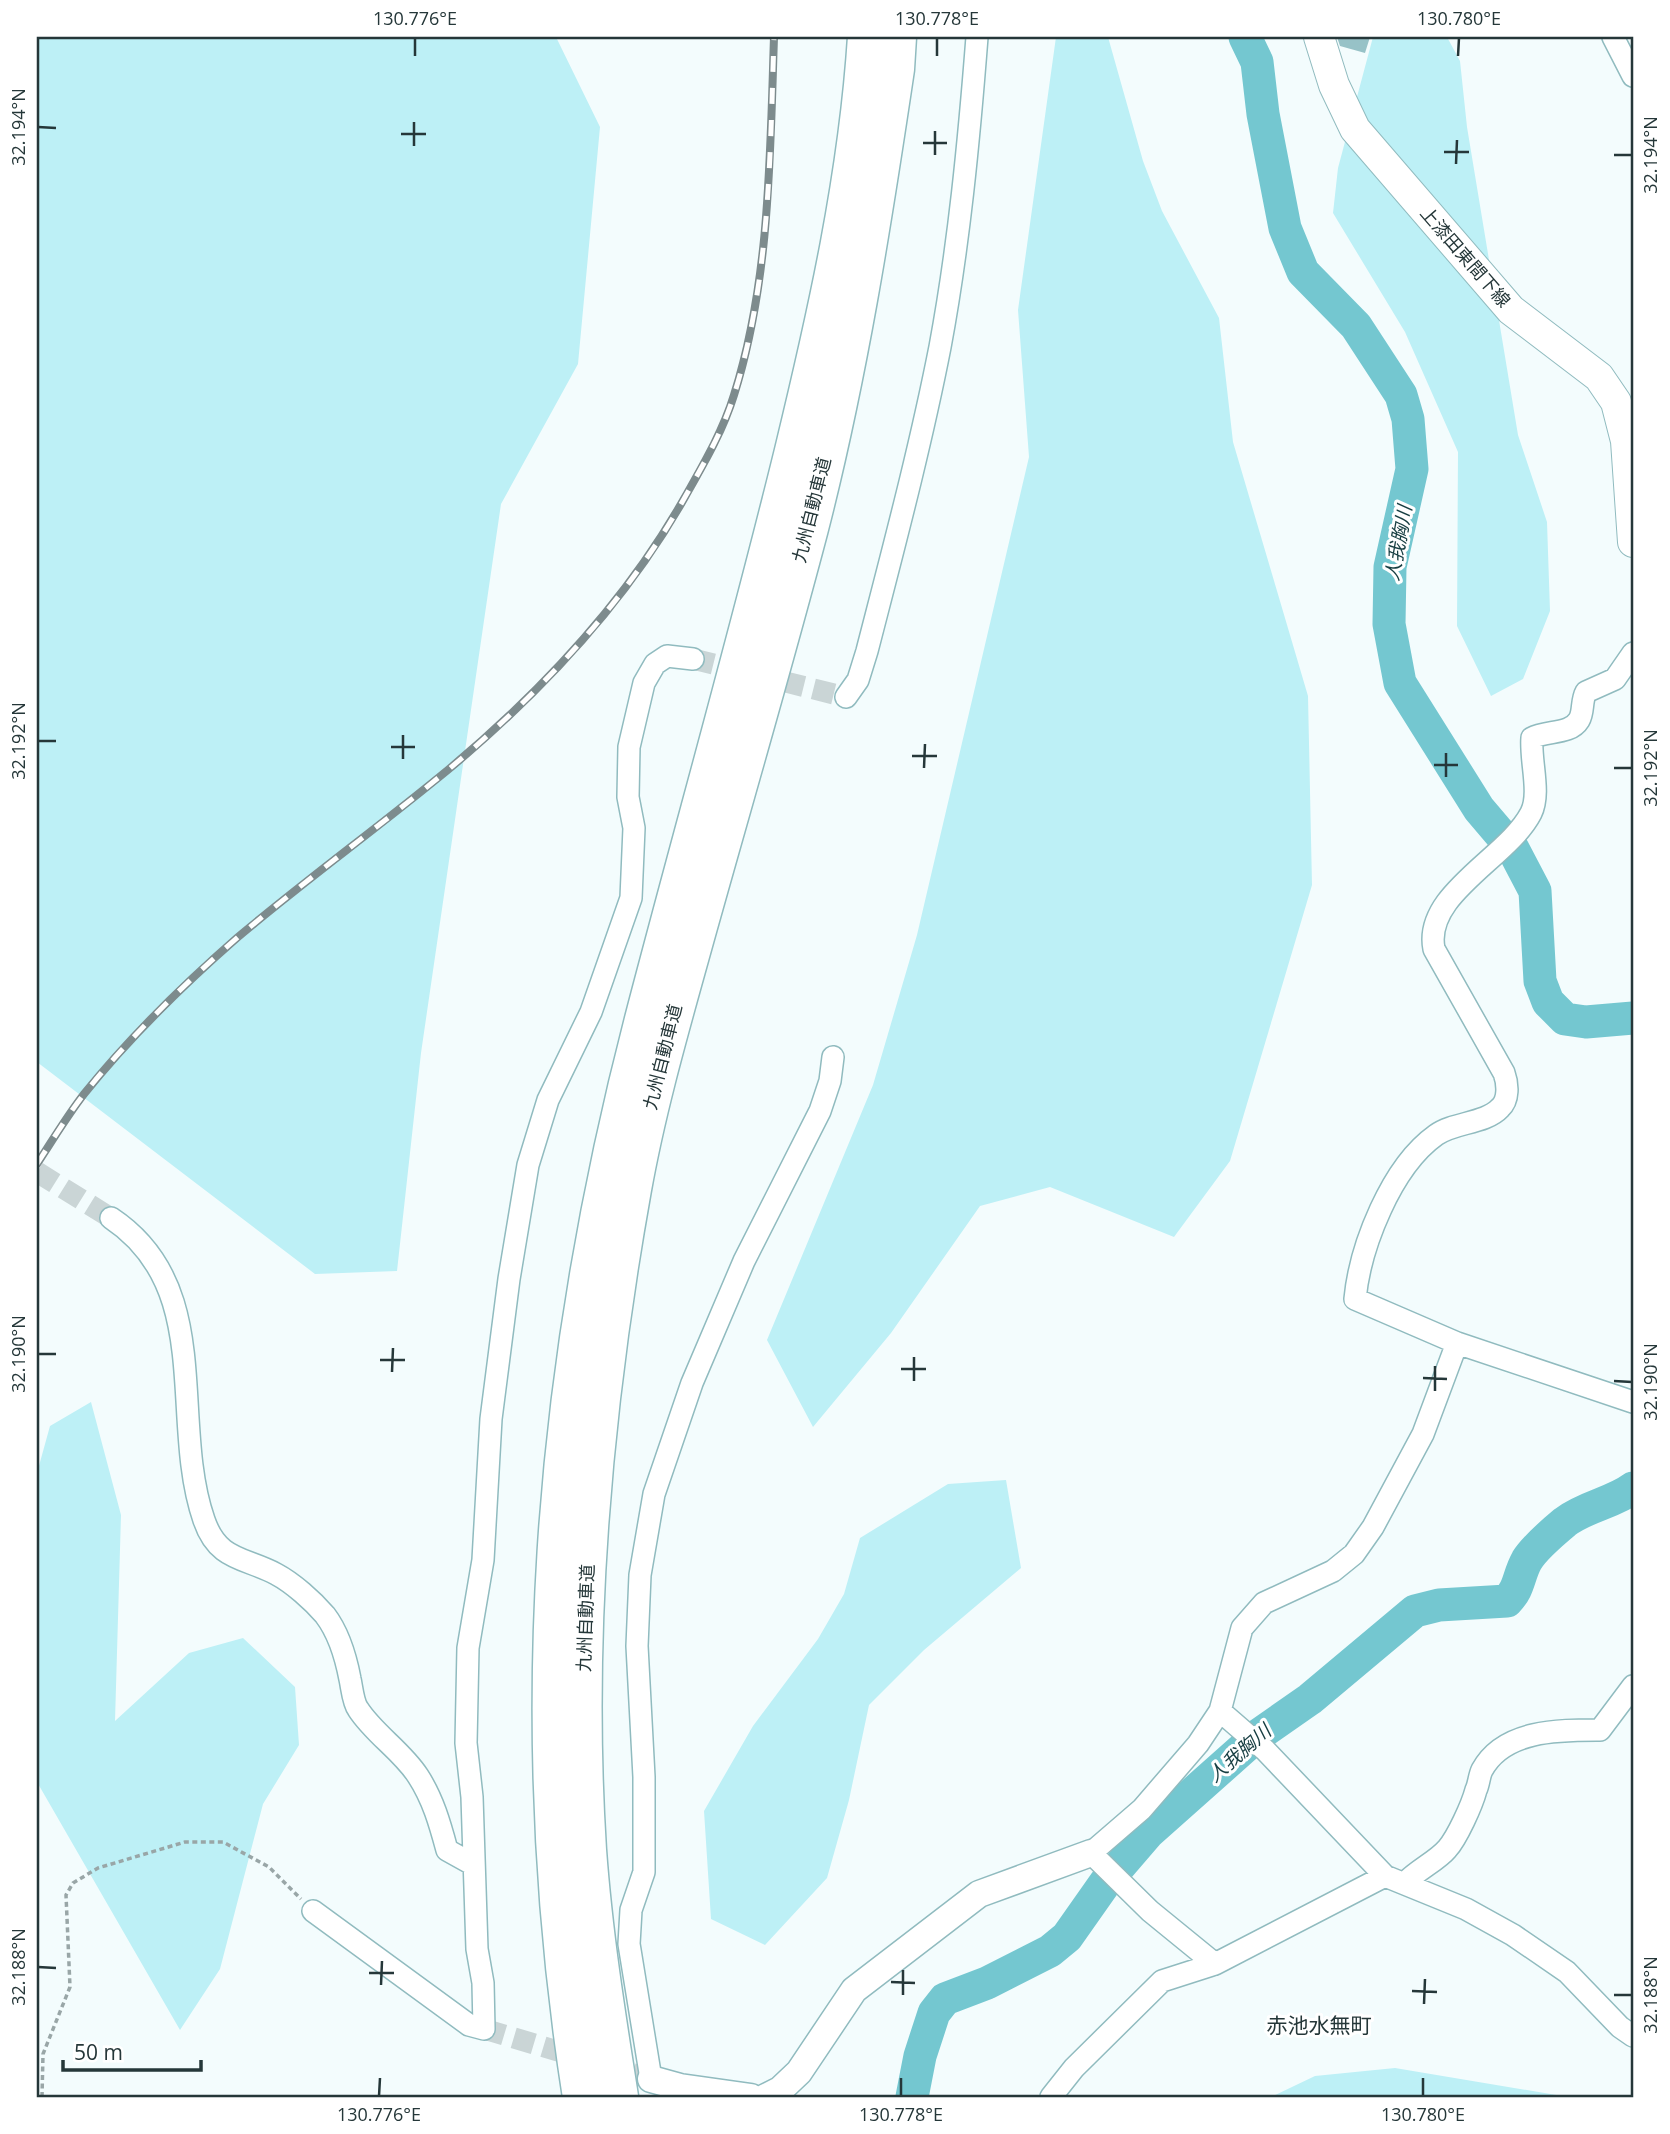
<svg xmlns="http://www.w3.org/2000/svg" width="1670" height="2134" font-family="'Open Sans','Noto Sans JP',sans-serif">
  <rect width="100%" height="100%" fill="#f3fcfd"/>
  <!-- green -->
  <path fill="#bdf0f6" d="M37,37H556L600,127L578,364L501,504L421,1053L397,1271L315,1274L37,1062Z
    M1056,37H1108L1143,161L1162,211L1219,318L1233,442L1308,696L1312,885L1230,1161L1174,1237L1050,1187L980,1206L891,1333L813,1427L767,1340L873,1085L917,935L1029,457L1018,310Z
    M1373,37H1447L1460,61L1467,127L1518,435L1547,522L1550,611L1523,679L1491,696L1457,626L1458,452L1405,332L1333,213L1338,168Z
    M91,1402L121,1515L115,1721L189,1653L243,1638L295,1687L299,1745L263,1804L220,1969L180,2030L37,1782V1473L50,1426Z
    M1006,1480L1021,1568L924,1650L869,1705L849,1800L827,1878L765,1945L711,1919L704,1811L753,1726L818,1639L844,1594L860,1538L948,1484Z
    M1395,2068L1568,2097H1271L1315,2076Z"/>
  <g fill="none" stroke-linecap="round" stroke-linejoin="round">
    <!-- river -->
    <path stroke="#74c7d0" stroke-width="33" d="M1245,37L1257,62L1263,114L1285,228L1303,272L1356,326L1401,395L1408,419L1412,469L1390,567L1389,624L1400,683L1479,809L1513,849L1535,891L1540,981L1548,1002L1565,1019L1586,1022L1633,1018
      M912,2097L920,2056L934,2013L945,1999L987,1983L1050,1951L1067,1937L1105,1883L1148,1833L1257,1736L1310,1699L1415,1611L1439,1605L1507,1601C1520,1588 1518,1576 1527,1560C1535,1547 1553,1532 1565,1522C1586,1506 1613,1503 1633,1488"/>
  </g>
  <!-- building -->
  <path fill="#97c2c7" d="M1337,37H1370L1365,53L1340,46Z"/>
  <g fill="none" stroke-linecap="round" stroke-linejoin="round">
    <!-- minor-tunnel -->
    <path stroke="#cad5d6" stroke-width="21" stroke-dasharray="21 10" stroke-linecap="butt" d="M693,659L846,697
      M37,1172L111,1218
      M484,2029L651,2079"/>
    <defs>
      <path id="minor" d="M1613,37L1633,76
        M846,697L858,680L867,651C893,550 920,449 940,347C959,245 969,140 977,37
        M111,1218C216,1288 169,1419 204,1520C218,1561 244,1557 276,1574C293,1583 313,1601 325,1615C338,1632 346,1658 350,1679C352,1688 353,1702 358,1709C374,1734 402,1751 418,1776C433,1799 440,1824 447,1850L474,1865
        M1457,1343L1355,1299C1360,1247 1391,1167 1436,1135C1454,1122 1485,1124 1500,1108C1509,1100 1508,1084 1504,1073L1434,949C1423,894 1508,858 1531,813C1541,793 1530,761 1532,738C1546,730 1570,735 1579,720C1584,712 1581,701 1586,692L1615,679L1633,653
        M1220,1711L1265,1750L1385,1876L1466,1909L1513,1935L1567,1972L1620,2027L1633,2036
        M1385,1876L1215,1964L1150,1911L1091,1853L1142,1809L1198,1744L1220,1711L1242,1628L1264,1603L1333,1571L1354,1554L1373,1527L1423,1434L1457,1343L1633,1402
        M1405,1883C1417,1870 1437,1861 1447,1849C1457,1838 1472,1805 1476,1790C1479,1784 1479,1776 1482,1770C1504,1729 1561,1730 1600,1730L1633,1686
        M313,1911L469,2025L484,2029L483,1983L477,1949L472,1797L466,1743L468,1648L483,1560L491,1419L509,1279L528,1165L548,1100L591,1012L631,898L634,828L628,797L629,747L644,683L655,664L667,656L693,659
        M651,2079L629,1944L631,1910L644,1872V1777L637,1646L640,1575L654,1494L692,1383L744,1261L820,1111L830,1081L833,1057
        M1051,2097L1074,2068L1162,1981L1215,1964"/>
      <path id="tertiary" d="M651,2079L680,2087L751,2097
        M766,2097L780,2090L799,2072L854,1990L979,1894L1091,1853"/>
      <path id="secondary" d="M1319,37L1334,85L1355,129L1511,310L1599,377L1616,402L1626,441L1633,542"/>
      <path id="motorway" d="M582,2097C524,1727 551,1374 646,1012C695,825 748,639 794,451C827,315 858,177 867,37
        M619,2097C606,2015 593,1933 587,1850C573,1630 593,1406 632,1189C647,1105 672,1020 695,937C733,801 773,665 809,528C848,376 872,223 895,69L897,37"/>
    </defs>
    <!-- minor casing -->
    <use href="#minor" stroke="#90bbbf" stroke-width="24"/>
    <!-- tertiary casing -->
    <use href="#tertiary" stroke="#90bbbf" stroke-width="29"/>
    <!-- secondary casing -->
    <use href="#secondary" stroke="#90bbbf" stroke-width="32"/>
    <!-- motorway casing -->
    <use href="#motorway" stroke="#90bbbf" stroke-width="41"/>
    <!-- path -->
    <path stroke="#99a6a7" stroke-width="3.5" stroke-dasharray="5 3.5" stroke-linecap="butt" d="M42,2097L43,2054L70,1987L66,1895L73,1883L98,1868L185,1842H223L269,1867L301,1899"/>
    <!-- minor -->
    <use href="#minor" stroke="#fff" stroke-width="21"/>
    <!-- tertiary -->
    <use href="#tertiary" stroke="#fff" stroke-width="26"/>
    <!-- secondary -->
    <use href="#secondary" stroke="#fff" stroke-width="30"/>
    <!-- motorway -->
    <use href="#motorway" stroke="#fff" stroke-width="38"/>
    <defs>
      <path id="rail" d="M37,1164C52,1141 67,1116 84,1094C130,1037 183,985 238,937C307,879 380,826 449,769C541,692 626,602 685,497C703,465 723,431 734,395C770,281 770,156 774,37"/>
    </defs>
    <!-- rail casing -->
    <use href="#rail" stroke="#7d8b8d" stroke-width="8"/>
    <!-- rail -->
    <use href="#rail" stroke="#fff" stroke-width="5" stroke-dasharray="16" stroke-linecap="butt"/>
  </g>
  <!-- ticks -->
  <path fill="none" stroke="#253739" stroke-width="2.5" d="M415,56V38M937,56V38M1458,56L1459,38M38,127L56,128M401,134H426M923,143H947M414,146V122M1444,152H1469M935,155V131M1614,155H1632M1456,164L1457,140M38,741H56M391,747H415M912,756H937M403,759V735M1434,765H1458M924,768L925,744M1614,768H1632M1446,777V753M38,1354H56M380,1360H405M901,1369H926M392,1372L393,1348M1423,1378L1447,1379M914,1381V1357M1614,1381L1632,1382M1435,1391V1366M38,1967L56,1968M369,1973H394M891,1982L915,1983M381,1985L382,1961M1412,1991L1437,1992M903,1995V1970M1614,1995H1632M1424,2004L1425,1979M379,2096L380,2078M901,2096V2078M1423,2096V2078"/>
  <g text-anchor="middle" stroke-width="6" stroke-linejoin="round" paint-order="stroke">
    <!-- street labels -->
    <g font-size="18" fill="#253739" stroke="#fff">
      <text transform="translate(1465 257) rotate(49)" y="6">上漆田東間下線</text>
      <text transform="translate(812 510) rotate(-76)" y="6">九州自動車道</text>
      <text transform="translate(663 1057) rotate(-76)" y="6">九州自動車道</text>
      <text transform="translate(586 1618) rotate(-88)" y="6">九州自動車道</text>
    </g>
    <!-- water labels -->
    <g font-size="19" font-style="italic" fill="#163d41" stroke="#fff">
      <text transform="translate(1398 543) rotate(-80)" y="7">人我胸川</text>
      <text transform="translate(1239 1753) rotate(-41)" y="7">人我胸川</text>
    </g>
    <!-- quarter labels -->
    <g font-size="21" fill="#253739" stroke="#fff">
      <text x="1319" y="2033">赤池水無町</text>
    </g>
  </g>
  <!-- border -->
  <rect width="1670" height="2134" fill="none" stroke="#ffffff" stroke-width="77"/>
  <!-- scale -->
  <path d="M63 2060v10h138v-10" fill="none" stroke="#253739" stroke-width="3.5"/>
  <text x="74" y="2060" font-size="21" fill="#253739" stroke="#ffffff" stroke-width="5" paint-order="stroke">50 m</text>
  <rect x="38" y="38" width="1594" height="2058" fill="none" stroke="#253739" stroke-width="2.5"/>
  <g font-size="18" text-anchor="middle" fill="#253739">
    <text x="415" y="25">130.776°E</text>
    <text x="937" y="25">130.778°E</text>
    <text x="1459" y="25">130.780°E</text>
    <text transform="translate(19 127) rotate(-90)" y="6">32.194°N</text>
    <text transform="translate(1651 155) rotate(-90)" y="6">32.194°N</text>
    <text transform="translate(19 741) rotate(-90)" y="6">32.192°N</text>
    <text transform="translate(1651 768) rotate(-90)" y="6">32.192°N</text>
    <text transform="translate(19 1354) rotate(-90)" y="6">32.190°N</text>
    <text transform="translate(1651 1382) rotate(-90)" y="6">32.190°N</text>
    <text transform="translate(19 1967) rotate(-90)" y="6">32.188°N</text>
    <text transform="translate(1651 1995) rotate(-90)" y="6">32.188°N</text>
    <text x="379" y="2121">130.776°E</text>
    <text x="901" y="2121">130.778°E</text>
    <text x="1423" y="2121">130.780°E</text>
  </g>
</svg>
